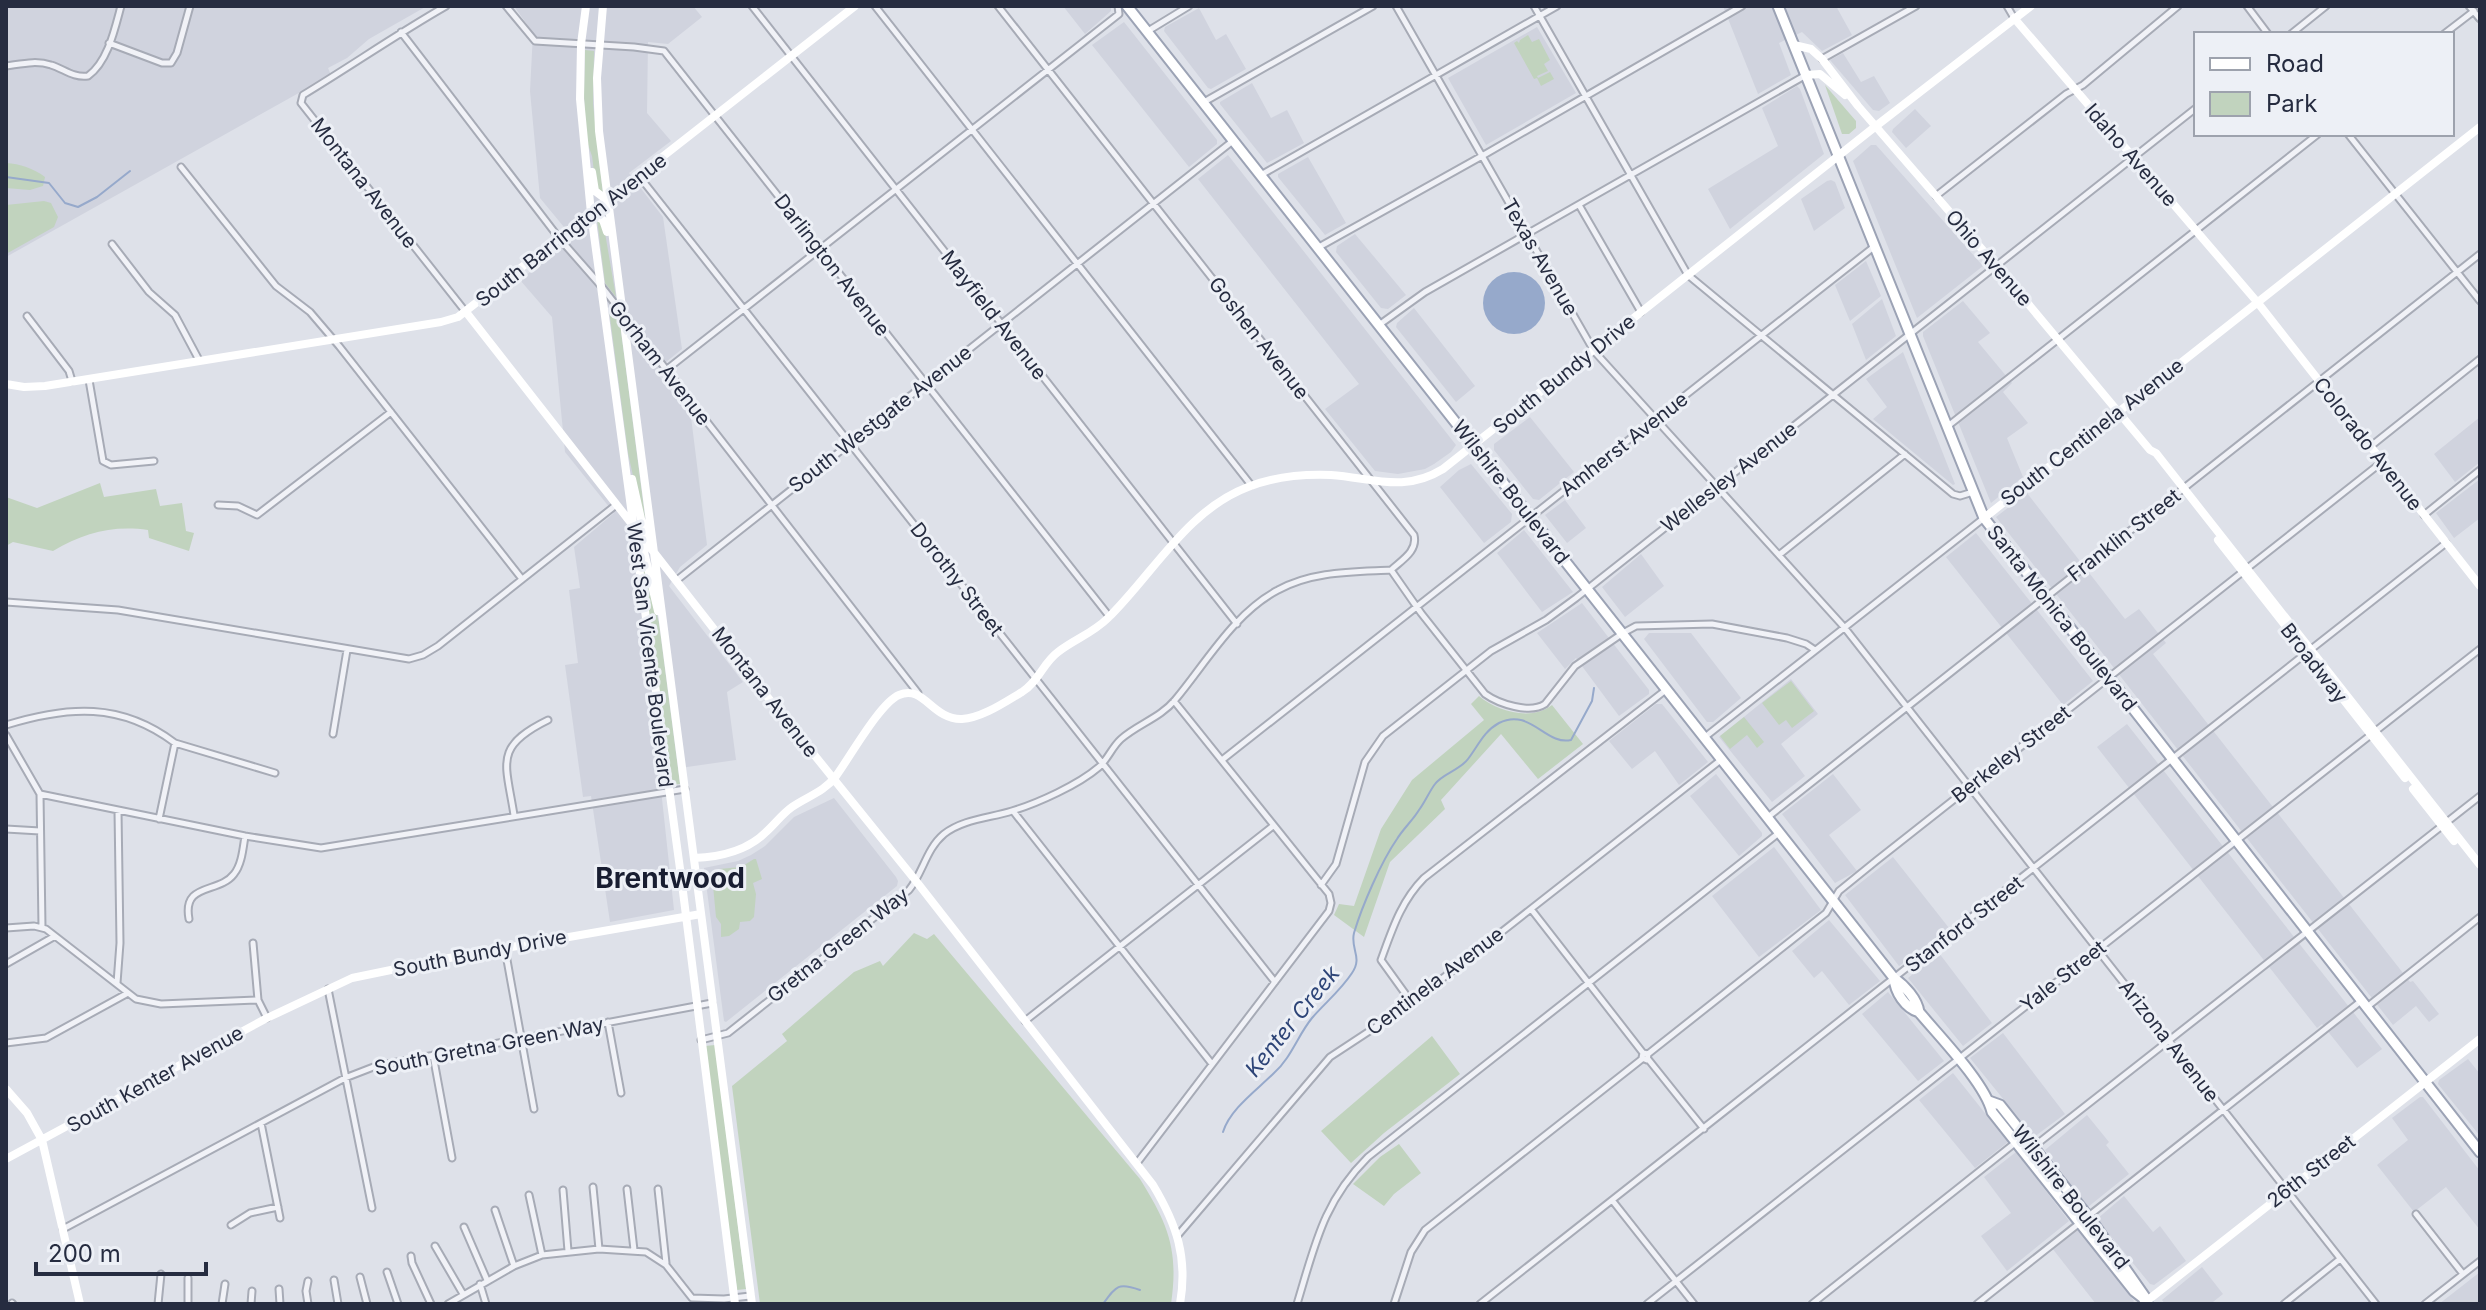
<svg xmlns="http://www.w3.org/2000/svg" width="2486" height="1310" font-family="Inter,sans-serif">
  <rect width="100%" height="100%" fill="#dee1e9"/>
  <!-- built -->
  <path fill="#d0d3de" d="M6,6H427L369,39L347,58L328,68L331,75L6,257Z
    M514,6H693L702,17L668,44L648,42L647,113L671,141L629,173L663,217L682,349L655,371L691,417L707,545L680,567L669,586L743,682L727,692L736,760L659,771L674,910L610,922L591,796L583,797L565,665L578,663L569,590L580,588L574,547L614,513L565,452L552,317L520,280L573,238L540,198L530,91L533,33Z
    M1063,6H1111V11L1085,34Z
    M1723,6H1836L1852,35L1822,51L1802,32L1779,43L1791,75L1758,94Z
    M1199,8L1216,40L1226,34L1246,69L1211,89L1208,88L1164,31L1165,27Z
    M1124,22L1217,140V144L1189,167L1092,45Z
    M1537,27L1576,93L1486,145L1448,78Z
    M1843,53L1861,82L1874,76L1890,103L1879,111L1873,110L1830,60Z
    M1252,83L1271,118L1287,110L1304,143L1267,163L1220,104V102Z
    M1797,86L1800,89L1824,154L1730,229L1708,189L1778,146L1762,108Z
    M1915,109L1931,126L1906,148L1892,132L1893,129Z
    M1871,145H1876L1983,266L1917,318L1853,161Z
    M1228,155L1456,445L1451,452L1434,464L1425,469L1398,474L1375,471L1325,409L1359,384L1198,179Z
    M1308,157L1346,223L1325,235L1278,177V174Z
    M1831,180L1835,182L1845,208L1814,231L1801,199L1827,181Z
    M1355,234L1406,295L1388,309L1381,308L1336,252L1337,246Z
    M1866,261L1881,296L1850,321L1835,285Z
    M1882,299L1896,336L1866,360L1852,324Z
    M1963,301L1990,333L1978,342L2012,383L2003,392L2028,423L2007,438L2023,477L1991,503L1923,336V332Z
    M1414,308L1475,386L1456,402L1396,327L1397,323Z
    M1903,352L1955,484L1953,485L1873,419L1887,407L1866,379Z
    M1530,417L1574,472L1539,500L1533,499L1494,450V444Z
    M2480,417V462L2455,482L2434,454Z
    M1471,464L1512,514L1511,522L1484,543L1440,487L1459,470Z
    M2480,479V518L2454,538L2436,513Z
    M2027,493L2125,619L2139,609L2166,643L2153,654L2410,982L2413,981L2439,1014L2429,1022L2416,1006L2393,1025L1996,517Z
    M1565,500L1586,528L1567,543L1545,515Z
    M1524,530L1573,592L1542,612L1497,553Z
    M1976,533L2093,681L2063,705L1946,557Z
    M1641,554L1664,586L1625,617L1602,587Z
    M1582,603L1649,690V694L1619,716L1576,658L1565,669L1537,633Z
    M1649,633H1691L1741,698L1713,722H1707L1644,639Z
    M1791,679L1818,714L1781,744L1805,776L1772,802L1719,737Z
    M1656,704H1662L1708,762L1679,785L1655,751L1632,769L1609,741Z
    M2127,724L2382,1049L2357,1068L2322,1024L2317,1028L2097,747Z
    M1716,774L1762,833V836L1739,856L1690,796Z
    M1833,774L1861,810L1829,835L1857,871L1835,883L1782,814Z
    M834,798L896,877L898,881L897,886L726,1022L724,1021L704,868L738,861L751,855L765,846L794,817Z
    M1774,847L1821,910L1759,957L1712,896Z
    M1893,857L1949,928L1899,966L1845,895Z
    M1829,920L1880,981L1849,1005L1822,971L1814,978L1792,951Z
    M1939,953L1992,1023L1963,1046L1908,978Z
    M1888,992L1944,1061L1918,1081L1862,1014Z
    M2003,1033L2065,1114L2034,1137L1970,1058Z
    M2468,1059L2480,1074V1136L2438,1084L2439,1080Z
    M1953,1073L2008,1142L1975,1168L1919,1100Z
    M2420,1097H2423L2480,1171V1230L2446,1187L2414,1212L2377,1165L2408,1140L2392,1118Z
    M2087,1115L2109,1142L2106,1145L2129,1174L2088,1207L2045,1150Z
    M2016,1152L2069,1221L2007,1271L1981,1236L2011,1213L1984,1177Z
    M2124,1196L2153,1232L2160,1226L2186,1261L2154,1285L2150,1284L2097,1219Z
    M2077,1228L2134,1301L2131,1304H2096L2052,1248Z
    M2202,1267L2223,1294L2213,1302L2214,1304H2165L2162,1300Z
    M2480,1272V1304H2439Z"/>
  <!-- green -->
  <path fill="#c1d3be" d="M1528,35L1532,42L1539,39L1550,60L1544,64L1548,71L1537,76L1538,78L1550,72L1554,79L1541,86L1537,78L1534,79L1514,43L1517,41L1519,43L1520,40Z
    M585,50L594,51L593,104L603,194L596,187L592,156L586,139L584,94Z
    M1825,85L1856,121V128L1849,134H1842Z
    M6,163C20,164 33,168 45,177L43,186L30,190L6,188Z
    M44,201L51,203L58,217L54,227L6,254V205Z
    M597,219L604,227L616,297L605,283Z
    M609,310L620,323L646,525L643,521L628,453Z
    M100,483L104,497L156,489L160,506L182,503L186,531L194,533L189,551L149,538L148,530C112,525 84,533 53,551L13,542L6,546V497L37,508Z
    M640,551L659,623L680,784L671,785Z
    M1791,681L1814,711L1792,728L1786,720L1779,725L1762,703Z
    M1479,696C1498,712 1532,721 1552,705L1583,744L1538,779L1501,734L1441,800L1445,809L1390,862L1364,937L1334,915L1339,904L1354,906L1381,829L1412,780L1484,720L1471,704Z
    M1744,717L1764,742L1757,748L1747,735L1730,749L1720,736Z
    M754,859H756L762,879L753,883L756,894L754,917L750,921L740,922L739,929L729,936L721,937V924L716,917L712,875L719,869L741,867Z
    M914,933L927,939L934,934L1140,1179C1168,1224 1179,1250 1171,1304H760L732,1086L787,1041L782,1034L854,972L880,961L883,966Z
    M1432,1036L1460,1074L1384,1133L1351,1163L1321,1131Z
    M715,1045L746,1289L737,1290L705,1046Z
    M1399,1144L1421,1173L1394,1194L1384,1206L1353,1184L1380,1157Z"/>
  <!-- water -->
  <path fill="#96a9cb" d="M1483 303a31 31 0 1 1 62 0a31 31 0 1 1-62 0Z"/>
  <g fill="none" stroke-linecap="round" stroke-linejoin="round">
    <!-- stream -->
    <path stroke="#96a9cb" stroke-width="2" d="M6,177L49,183L65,203L78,207L97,197L130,171
      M1223,1132C1230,1109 1257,1090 1274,1073C1291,1058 1298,1035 1312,1018C1325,1003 1341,990 1352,973C1363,957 1350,949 1354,933C1362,906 1381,862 1397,839C1403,829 1413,820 1419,810C1425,802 1429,792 1435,784C1442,774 1460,770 1468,759C1478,746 1484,731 1499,723C1530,707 1546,746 1571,740L1592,701L1594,688
      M1103,1304C1116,1286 1118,1282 1140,1290"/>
    <defs>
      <path id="street" d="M446,6C397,34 351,66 303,95L301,103L465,311
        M506,6L535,41L634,47L664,51L1109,616
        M752,6L1237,624
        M875,6L1251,485
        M998,6L1414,535C1418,551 1402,560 1391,570
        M1396,6L1594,351L1844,627L2376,1304
        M1534,6L1688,275L1953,494L1960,496L1973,492
        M2007,6L2014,18
        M2247,6L2268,34
        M2469,6L2480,19
        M1148,31L1189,6
        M401,32L559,238L602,287L918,693
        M2291,34L2326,6
        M2444,34L2474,11
        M109,43L162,63H171L177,53L190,6
        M1822,59L1916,6
        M6,66C21,64 36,60 51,65C64,69 73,78 88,76C108,62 115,28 121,6
        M1204,102L1373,6
        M2348,134L2480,301
        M181,167L276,286L310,312L339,346L522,579
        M1261,175L1557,6
        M639,176L1275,982
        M1936,196L2066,94L2083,85L2178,6
        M1579,205L1641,312
        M112,244L149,292L175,315L199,360
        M1319,247L1482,156L1742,6
        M27,316L69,371L72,381
        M1379,325L1425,292L1806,75
        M666,370L1119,14L1118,6
        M89,380L103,461L111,465L154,461
        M1948,426L2318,134
        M2371,446L2480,359
        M218,505L238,506L257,515L391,412
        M2424,515L2480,470
        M1779,555L1905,454
        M1391,570L1421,613L1485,694C1499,704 1530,714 1545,704L1575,666L1623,633L1636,626L1712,624L1787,638L1806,644L1815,650
        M677,580L1234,140
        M6,602L118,610L409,659L423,655L438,646L616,505
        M6,725C68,706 121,702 175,743L275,773
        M333,734L347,650
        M6,735L40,794L42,927
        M1705,737L1984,518
        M1222,760L1875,246
        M40,794L245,836L321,848L685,789
        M1013,811L1212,1064
        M514,815C506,763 493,747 548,720
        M1768,817L2480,254
        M159,819L175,743
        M6,829L40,831
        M1321,885L1336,864L1365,762L1383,736L1491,651L1546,620L1576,598L2196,108
        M1531,909L1643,1053L1648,1054L1647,1060L1642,1058L1643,1053
        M189,919C182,882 219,894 234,874C242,864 243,848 245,836
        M6,928L34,926L46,929L136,999L161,1004L258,1000
        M253,943L258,1000L267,1018
        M505,949L534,1109
        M6,964L55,936
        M117,983L120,943L118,811
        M328,989L372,1208
        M1412,1003L1381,960C1392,930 1401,901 1424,878L1667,689
        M2367,1007L2480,917
        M1025,1021L1273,826
        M608,1022L621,1093
        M701,1040L728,1033L909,890C923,873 926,849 944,834C963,819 990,818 1012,811C1038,803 1078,785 1099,767C1108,759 1112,747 1121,739C1138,724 1160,718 1175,700C1206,663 1234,613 1278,590C1312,571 1353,572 1391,570
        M6,1043L46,1038L128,993
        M1648,1054L1826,913L1839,891L1876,861L2382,462
        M433,1055L452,1158
        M1648,1059L1704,1129
        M261,1123L280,1218
        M2032,1148L2480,796
        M1137,1163L1329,911L1331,903L1329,894L1174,701
        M593,1187L599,1249
        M627,1189L634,1250
        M658,1189L666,1263
        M563,1190L568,1251
        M529,1195L542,1255
        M1612,1200L1694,1304
        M495,1210L514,1266
        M2416,1214L2463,1274
        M231,1225L250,1213L278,1207
        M464,1227L487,1280
        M63,1229L345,1078L376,1066L712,1003
        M1178,1235L1330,1057L1406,1007L1722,759
        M435,1246L463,1294
        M411,1256L412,1263L431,1304
        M387,1272L398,1304
        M360,1277L367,1304
        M334,1280L338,1304
        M480,1284L486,1304
        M279,1289L280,1304
        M12,1303L13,1304
        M158,1304L161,1274
        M188,1304V1278
        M222,1304L225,1284
        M251,1304L252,1291
        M308,1304L306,1291L308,1281
        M448,1304L514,1266L542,1255L599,1249L646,1252L666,1265L692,1298L724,1299L750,1296
        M1297,1304C1315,1245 1323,1202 1368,1157L1780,832
        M1394,1304L1411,1252L1425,1230L1642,1059
        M1480,1304L2446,543
        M1647,1304L2480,649
        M1812,1304L2015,1143
        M1977,1304L2361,1001
        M2284,1304L2340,1259
        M2425,1304L2480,1261"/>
      <path id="primary" d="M1127,6L1894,978C1905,986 1917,999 1919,1012
        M1778,6L1984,518L2480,1152
        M1894,978C1895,992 1905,1008 1919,1012C1939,1036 1985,1083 1992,1112L2134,1291L2147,1301
        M1989,1101L2000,1105L2094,1224L2145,1297"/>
    </defs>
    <!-- street casing -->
    <use href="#street" stroke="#a7abb6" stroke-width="9"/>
    <!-- primary casing -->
    <use href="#primary" stroke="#9ca3b5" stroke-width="13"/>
    <!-- street -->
    <use href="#street" stroke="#f1f2f7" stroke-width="5"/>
    <!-- secondary -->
    <path stroke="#fff" stroke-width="8" d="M586,6L581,44L580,99L591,213L681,876L735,1304
      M603,6L597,78L599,131L752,1304
      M2014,18L2258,303L2480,586
      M1794,45L1811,49L1822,59L1858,106L2000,270L2150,450L2156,453L2480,865
      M1806,75L1820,74L1845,95
      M592,172L595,191L607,200
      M591,213L603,220L607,232
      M466,312L753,679L916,881L1153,1185C1177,1225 1188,1258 1180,1304
      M6,384L24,387L45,386L441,322L458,317L855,6
      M632,479L641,519L647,535
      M1984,518L2480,127
      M641,539L658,611
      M2218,540L2405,778
      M2413,789L2454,841
      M694,858C720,857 747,851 766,832C775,824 782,814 792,807C808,796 824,792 836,776C850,757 880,703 899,695C924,684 932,720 962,719C982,718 1005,702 1022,692C1039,681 1043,663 1058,652C1075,639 1093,633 1108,618C1153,574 1187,510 1248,487C1273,477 1304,474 1331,475C1373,478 1404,493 1443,469L1876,126L2031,6
      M6,1089L27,1113L42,1140L80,1304
      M6,1159L267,1018L352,978L454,957L701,914
      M2143,1304L2480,1039"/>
    <!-- primary -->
    <use href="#primary" stroke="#fff" stroke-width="9"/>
  </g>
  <g text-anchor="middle" stroke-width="6" stroke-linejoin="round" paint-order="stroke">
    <!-- street labels -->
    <g font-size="20" fill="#262c40" stroke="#edf0f6">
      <text transform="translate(2131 155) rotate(49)" y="7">Idaho Avenue</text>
      <text transform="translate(364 183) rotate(52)" y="7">Montana Avenue</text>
      <text transform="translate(571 230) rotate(-38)" y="7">South Barrington Avenue</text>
      <text transform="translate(1540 257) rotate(60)" y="7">Texas Avenue</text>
      <text transform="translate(1989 258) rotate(49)" y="7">Ohio Avenue</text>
      <text transform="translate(832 265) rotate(52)" y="7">Darlington Avenue</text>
      <text transform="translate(994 315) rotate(52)" y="7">Mayfield Avenue</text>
      <text transform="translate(1259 338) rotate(52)" y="7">Goshen Avenue</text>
      <text transform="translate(660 363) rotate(52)" y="7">Gorham Avenue</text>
      <text transform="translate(1564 374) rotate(-39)" y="7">South Bundy Drive</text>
      <text transform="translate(880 419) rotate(-38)" y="7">South Westgate Avenue</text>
      <text transform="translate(2092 432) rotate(-38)" y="7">South Centinela Avenue</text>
      <text transform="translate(1624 444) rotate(-38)" y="7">Amherst Avenue</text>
      <text transform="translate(2368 444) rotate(52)" y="7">Colorado Avenue</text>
      <text transform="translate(1729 477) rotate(-38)" y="7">Wellesley Avenue</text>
      <text transform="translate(1511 492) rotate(52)" y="7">Wilshire Boulevard</text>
      <text transform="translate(2124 535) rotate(-38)" y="7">Franklin Street</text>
      <text transform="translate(957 579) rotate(52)" y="7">Dorothy Street</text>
      <text transform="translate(2062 618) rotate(52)" y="7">Santa Monica Boulevard</text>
      <text transform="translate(650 655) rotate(83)" y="7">West San Vicente Boulevard</text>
      <text transform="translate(2314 663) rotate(52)" y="7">Broadway</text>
      <text transform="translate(765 692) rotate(52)" y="7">Montana Avenue</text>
      <text transform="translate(2011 754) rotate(-38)" y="7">Berkeley Street</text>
      <text transform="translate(1964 924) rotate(-38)" y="7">Stanford Street</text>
      <text transform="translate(838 945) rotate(-38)" y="7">Gretna Green Way</text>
      <text transform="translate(480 953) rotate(-11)" y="7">South Bundy Drive</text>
      <text transform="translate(2063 976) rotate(-38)" y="7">Yale Street</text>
      <text transform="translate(1435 981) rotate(-37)" y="7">Centinela Avenue</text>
      <text transform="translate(2169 1041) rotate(52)" y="7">Arizona Avenue</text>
      <text transform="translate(489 1046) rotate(-11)" y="7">South Gretna Green Way</text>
      <text transform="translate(155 1079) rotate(-29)" y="7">South Kenter Avenue</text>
      <text transform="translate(2311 1171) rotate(-38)" y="7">26th Street</text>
      <text transform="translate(2071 1197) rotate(52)" y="7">Wilshire Boulevard</text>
    </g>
    <!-- water labels -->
    <g font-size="22" font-style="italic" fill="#2d4477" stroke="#edf0f6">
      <text transform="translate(1292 1021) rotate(-51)" y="8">Kenter Creek</text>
    </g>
    <!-- district labels -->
    <g font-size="28" font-weight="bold" fill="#181d31" stroke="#edf0f6">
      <text x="670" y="888">Brentwood</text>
    </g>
  </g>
  <!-- border -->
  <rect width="2486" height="1310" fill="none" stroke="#262c40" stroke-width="16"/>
  <!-- legend -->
  <rect x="2194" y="32" width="260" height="104" fill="#edf0f6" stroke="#9da2ad" stroke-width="2"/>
  <rect x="2210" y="58" width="40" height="12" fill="#ffffff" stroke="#9da2ad" stroke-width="2"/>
  <text x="2266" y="72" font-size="24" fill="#262c40">Road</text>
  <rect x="2210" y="92" width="40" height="24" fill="#c1d3be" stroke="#9da2ad" stroke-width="2"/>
  <text x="2266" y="112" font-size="24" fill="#262c40">Park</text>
  <!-- scale -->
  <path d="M36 1262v12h170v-12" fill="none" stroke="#262c40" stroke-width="4"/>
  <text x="48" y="1262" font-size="24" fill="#262c40" stroke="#edf0f6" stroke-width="6" paint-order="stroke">200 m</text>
</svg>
